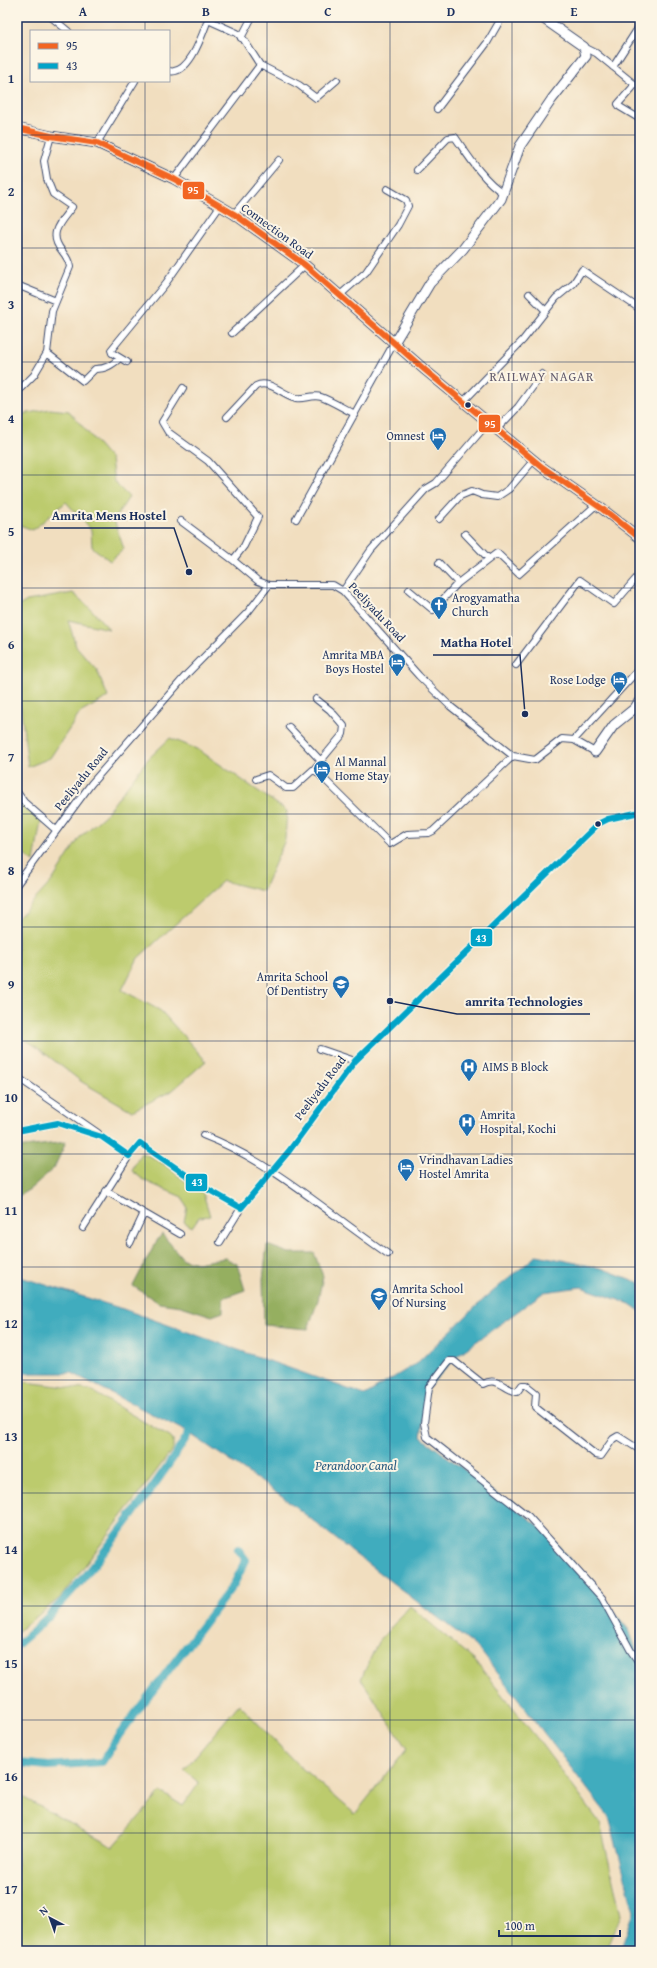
<svg xmlns="http://www.w3.org/2000/svg" width="657" height="1968" font-family="'Gentium Book Plus',serif">
  <rect width="100%" height="100%" fill="#fcf5e5"/>
  <filter id="ink" filterUnits="userSpaceOnUse"><feTurbulence type="fractalNoise" baseFrequency=".025" numOctaves="2"/><feDisplacementMap in="SourceGraphic" scale="8" xChannelSelector="R" yChannelSelector="G"/><feConvolveMatrix kernelMatrix="1 2 1 2 8 2 1 2 1" color-interpolation-filters="sRGB"/></filter>
  <filter id="wash" filterUnits="userSpaceOnUse"><feTurbulence type="fractalNoise" baseFrequency=".012" numOctaves="4" result="noise"/><feDisplacementMap in="SourceGraphic" scale="16" xChannelSelector="R" yChannelSelector="G"/><feGaussianBlur stdDeviation="0.9" result="paint"/><feColorMatrix in="noise" values="0 0 0 0 0 0 0 0 0 0 0 0 0 0 0 0 0 1.4 0 .05"/><feComposite in="paint" operator="in"/></filter>
  <g filter="url(#wash)">
    <rect width="100%" height="100%" fill="#f1debf"/>
    <!-- green -->
    <path fill="#bccb6d" stroke="#6c7d66" d="M50,409L69,411L111,459L114,482L129,497L114,520L124,549L110,561L92,547L91,530L66,502L33,530L17,524V417L23,414Z
      M73,593L89,607L109,629L68,620L76,646L97,670L108,697L80,713L50,758L28,767L20,701L17,694V607L27,601Z
      M170,738L199,750L287,811L285,840L263,891L223,881L138,958L122,990L161,1011L206,1061L173,1090L132,1111L82,1082L34,1045L17,1035V919L52,881L80,837L105,815L147,760Z
      M17,792L41,820L34,862L17,850Z
      M141,1153C166,1160 181,1182 203,1193L210,1216L199,1217L192,1227L184,1222L187,1207L182,1197L145,1181L132,1171L135,1163Z
      M17,1381L90,1390L173,1439V1449L61,1597L17,1632Z
      M410,1606L475,1661L536,1737L600,1823L621,1915L606,1951H17V1794L113,1847L161,1792L183,1806L199,1783L184,1770L239,1704L297,1764L355,1814L407,1749L361,1679L378,1642Z"/>
    <!-- forest -->
    <path fill="#95af60" stroke="#586f5f" d="M66,1142L54,1168L30,1189L17,1197V1148Z
      M162,1234L183,1259L197,1263L225,1258L237,1264L245,1290L223,1298V1312L212,1316L181,1306L159,1303L133,1286L156,1242Z
      M267,1245L289,1253H314L323,1276L318,1300L308,1329L264,1325L263,1279Z"/>
    <!-- water -->
    <path fill="#3facbe" stroke="#2d6e8e" d="M537,1255L601,1268L640,1283V1311L630,1304L581,1287L544,1292L458,1355L427,1389L421,1437L546,1531L629,1630L640,1660V1951H620L634,1912L609,1817L479,1649L356,1555L282,1496L189,1433L72,1373H17V1276L123,1309L365,1395L417,1363L485,1298Z"/>
    <g fill="none" stroke-linecap="round" stroke-linejoin="round">
      <!-- canal -->
      <path stroke="#3facbe" stroke-width="8" d="M17,1645C61,1609 96,1563 130,1518C151,1490 171,1463 189,1433
        M17,1763L48,1766L102,1762L119,1735L234,1584L246,1560L238,1549"/>
    </g>
  </g>
  <g filter="url(#ink)">
    <g fill="none" stroke-linecap="round" stroke-linejoin="round">
      <defs>
        <path id="street" d="M51,17L68,31
          M208,20L237,33L244,40L260,65L299,85L316,98L337,80
          M241,38L252,17
          M584,47L596,53L633,83V87L618,104L620,107L640,119
          M613,67L640,25
          M169,71C190,76 203,32 209,17
          M437,109L487,43L502,17
          M97,143L135,81
          M417,170L448,138L455,137C469,157 483,180 503,193
          M174,179L260,65
          M234,214L279,160
          M17,285L56,301
          M529,294L546,311
          M340,295L366,272L398,225L408,206L406,200L387,189
          M232,333L305,265
          M47,353L83,381L95,369C106,369 112,365 120,358
          M127,362L112,353L111,350L166,283L220,206
          M183,388L162,422L168,432L208,461L258,517L244,546L233,560L258,581L269,585
          M17,392L34,375L47,353L52,311L70,267C69,260 66,256 62,251C47,233 61,222 72,207L53,194L47,179L44,161L51,136
          M463,402L523,340L556,298L573,284L582,270L640,309
          M227,417L256,386C269,379 283,395 296,398C305,400 312,394 321,397C332,401 344,409 355,414
          M496,430L518,407L542,374
          M296,519L394,343
          M439,519L460,496L472,491L482,495L497,497L509,489L533,461
          M181,521L233,560
          M465,534L489,559
          M439,563L458,583
          M409,590L433,610L458,583L497,553L519,574L596,505
          M343,591L371,550L426,489L436,483L488,423
          M516,665L580,580L614,604L640,574
          M289,727L320,760
          M574,740L640,668
          M314,769L390,844L407,834L429,833L433,831L513,756
          M256,779L268,775L286,788H293L314,769L343,734L344,726L330,710L316,699
          M17,792L24,802L56,830
          M17,884L91,784L188,673L248,612L269,585H333L343,591L419,676L450,706L513,756L535,760L562,739L574,740L595,752
          M320,1049L355,1061
          M17,1077L98,1133
          M17,1131L58,1123L102,1137L129,1156L140,1143L202,1186L241,1208L289,1151L355,1061L598,824L608,819L640,812
          M203,1135C271,1161 328,1213 388,1254
          M106,1191L180,1234
          M83,1228L129,1156
          M220,1242L241,1208
          M130,1243L144,1213
          M640,1450L618,1436L613,1439L601,1456L596,1455L535,1407L536,1393L526,1385H522L517,1392C504,1389 497,1376 483,1384L454,1361H449L429,1387L424,1423L427,1437L528,1516L602,1598L631,1651L640,1664"/>
        <path id="secondary" d="M17,128L51,136L97,143L174,179L234,214L305,265L425,370L542,467L601,508L640,538
          M394,343L430,283L463,249L501,199L520,146L552,99L586,56L584,47L541,17
          M595,752L614,725L635,708L640,700"/>
      </defs>
      <!-- street casing -->
      <use href="#street" stroke="#3b496d" stroke-width="8"/>
      <!-- secondary casing -->
      <use href="#secondary" stroke="#3b496d" stroke-width="11"/>
      <!-- street -->
      <use href="#street" stroke="#fff" stroke-width="6"/>
      <!-- secondary -->
      <use href="#secondary" stroke="#fff" stroke-width="9"/>
      <defs>
        <path id="bus-1" d="M17,128L51,136L97,143L174,179L234,214L305,265L425,370L542,467L601,508L640,538"/>
        <path id="bus-2" d="M17,1131L58,1123L102,1137L129,1156L140,1143L202,1186L241,1208L289,1151L355,1061L598,824L608,819L640,812"/>
      </defs>
      <!-- bus-1 casing -->
      <use href="#bus-1" stroke="#fcf5e5" stroke-width="9"/>
      <!-- bus-2 casing -->
      <use href="#bus-2" stroke="#fcf5e5" stroke-width="9"/>
      <!-- bus-1 -->
      <use href="#bus-1" stroke="#f26522" stroke-width="6"/>
      <!-- bus-2 -->
      <use href="#bus-2" stroke="#01a3c8" stroke-width="6"/>
    </g>
  </g>
  <!-- grid -->
  <path fill="none" stroke="#1b2f5e" stroke-width="1" stroke-opacity="0.55" d="M145,17V31M267,17V1951M390,17V1951M512,17V1951M145,81V1951M17,135H640M17,248H640M17,362H640M17,475H640M17,588H640M17,701H640M17,814H640M17,927H640M17,1041H640M17,1154H640M17,1267H640M17,1380H640M17,1493H640M17,1606H640M17,1720H640M17,1833H640"/>
  <!-- icons -->
  <defs>
    <symbol id="hotel-pin" viewBox="-11 -11 22 30"><path d="M0 17L-7.5 6A9.5 9.5 0 1 1 7.5 6Z" fill="#1f6fb2" stroke="#fcf5e5"/><path d="M-6-4.5h1.5V1H6V5H4.5V3h-9V5H-6ZM-4 0a1.8 1.8 0 1 1 3.6 0ZM.5 0V-2.5h3Q6-2.5 6 0Z" fill="#fff"/></symbol>
    <symbol id="church-pin" viewBox="-11 -11 22 30"><path d="M0 17L-7.5 6A9.5 9.5 0 1 1 7.5 6Z" fill="#1f6fb2" stroke="#fcf5e5"/><path d="M-1.2-6h2.4v3.5h3.3v2.4h-3.3V6h-2.4V-.1h-3.3v-2.4h3.3Z" fill="#fff"/></symbol>
    <symbol id="university-pin" viewBox="-11 -11 22 30"><path d="M0 17L-7.5 6A9.5 9.5 0 1 1 7.5 6Z" fill="#1f6fb2" stroke="#fcf5e5"/><path d="M0-5L7-2L0 1L-7-2ZM-4 1L0 2.5L4 1V4Q0 6-4 4Z" fill="#fff"/></symbol>
    <symbol id="hospital-pin" viewBox="-11 -11 22 30"><path d="M0 17L-7.5 6A9.5 9.5 0 1 1 7.5 6Z" fill="#1f6fb2" stroke="#fcf5e5"/><path d="M-5-5h3v3.5h4V-5h3V5h-3V1.5h-4V5h-3Z" fill="#fff"/></symbol>
    <symbol id="school-pin" viewBox="-11 -11 22 30"><path d="M0 17L-7.5 6A9.5 9.5 0 1 1 7.5 6Z" fill="#1f6fb2" stroke="#fcf5e5"/><path d="M0-5L7-2L0 1L-7-2ZM-4 1L0 2.5L4 1V4Q0 6-4 4Z" fill="#fff"/></symbol>
  </defs>
  <g fill-rule="evenodd">
    <use href="#hotel-pin" x="428" y="426" width="20" height="27"/>
    <use href="#church-pin" x="429" y="595" width="20" height="27"/>
    <use href="#hotel-pin" x="387" y="652" width="20" height="27"/>
    <use href="#hotel-pin" x="609" y="670" width="20" height="27"/>
    <use href="#hotel-pin" x="312" y="759" width="20" height="27"/>
    <use href="#university-pin" x="331" y="974" width="20" height="27"/>
    <use href="#hospital-pin" x="459" y="1057" width="20" height="27"/>
    <use href="#hospital-pin" x="457" y="1112" width="20" height="27"/>
    <use href="#hotel-pin" x="396" y="1157" width="20" height="27"/>
    <use href="#school-pin" x="369" y="1286" width="20" height="27"/>
  </g>
  <!-- markers -->
  <g fill="#1b2f5e" stroke="#fcf5e5" stroke-width="1.5">
    <circle cx="468" cy="405" r="3.5"/>
    <circle cx="598" cy="824" r="3.5"/>
  </g>
  <g text-anchor="middle" stroke-width="4" stroke-linejoin="round" paint-order="stroke">
    <!-- street labels -->
    <g font-size="12" fill="#1b2f5e" stroke="#fcf5e5">
      <text transform="translate(277 231) rotate(36)" y="4">Connection Road</text>
      <text transform="translate(377 612) rotate(47)" y="4">Peeliyadu Road</text>
      <text transform="translate(81 779) rotate(-51)" y="4">Peeliyadu Road</text>
      <text transform="translate(320 1088) rotate(-53)" y="4">Peeliyadu Road</text>
    </g>
    <!-- poi labels -->
    <g font-size="12" fill="#1b2f5e" stroke="#fcf5e5" text-anchor="start">
      <text x="425" y="440" text-anchor="end">Omnest</text>
      <text x="452" y="602">Arogyamatha<tspan x="452" dy="14">Church</tspan></text>
      <text x="384" y="659" text-anchor="end">Amrita MBA<tspan x="384" dy="14">Boys Hostel</tspan></text>
      <text x="606" y="684" text-anchor="end">Rose Lodge</text>
      <text x="335" y="766">Al Mannal<tspan x="335" dy="14">Home Stay</tspan></text>
      <text x="328" y="981" text-anchor="end">Amrita School<tspan x="328" dy="14">Of Dentistry</tspan></text>
      <text x="482" y="1071">AIMS B Block</text>
      <text x="480" y="1119">Amrita<tspan x="480" dy="14">Hospital, Kochi</tspan></text>
      <text x="419" y="1164">Vrindhavan Ladies<tspan x="419" dy="14">Hostel Amrita</tspan></text>
      <text x="392" y="1293">Amrita School<tspan x="392" dy="14">Of Nursing</tspan></text>
    </g>
    <!-- neighbourhood labels -->
    <g font-size="13" letter-spacing="1" fill="#635c6e" stroke="#fcf5e5">
      <text x="542" y="381">RAILWAY NAGAR</text>
    </g>
    <!-- water labels -->
    <g font-size="13" font-style="italic" fill="#285b80" stroke="#fcf5e5">
      <text x="356" y="1470">Perandoor Canal</text>
    </g>
  </g>
  <!-- callouts -->
  <path fill="none" stroke="#1b2f5e" stroke-width="1.5" d="M189 572L174 528H44M525 714L520 655H433M390 1001L457 1014H590"/>
  <g fill="#1b2f5e" stroke="#fcf5e5" stroke-width="1.5">
    <circle cx="189" cy="572" r="4"/>
    <circle cx="525" cy="714" r="4"/>
    <circle cx="390" cy="1001" r="4"/>
  </g>
  <g font-size="13" text-anchor="middle" font-weight="bold" fill="#1b2f5e" stroke="#fcf5e5" stroke-width="4" stroke-linejoin="round" paint-order="stroke">
    <text x="109" y="520">Amrita Mens Hostel</text>
    <text x="476" y="647">Matha Hotel</text>
    <text x="524" y="1006">amrita Technologies</text>
  </g>
  <g stroke="#fcf5e5" stroke-width="1.5">
    <rect x="182" y="181" width="23" height="19" rx="4" fill="#f26522"/>
    <rect x="478" y="414" width="23" height="19" rx="4" fill="#f26522"/>
    <rect x="470" y="928" width="23" height="19" rx="4" fill="#01a3c8"/>
    <rect x="185" y="1173" width="23" height="19" rx="4" fill="#01a3c8"/>
  </g>
  <g font-size="11" text-anchor="middle" font-weight="bold" fill="#fff">
    <text x="193" y="194">95</text>
    <text x="490" y="428">95</text>
    <text x="481" y="942">43</text>
    <text x="197" y="1186">43</text>
  </g>
  <!-- margin -->
  <rect width="657" height="1968" fill="none" stroke="#fcf5e5" stroke-width="44"/>
  <!-- legend -->
  <rect x="30" y="30" width="140" height="52" fill="#fcf5e5" stroke="#a2a6af"/>
  <rect x="38" y="43" width="20" height="6" fill="#f26522" stroke="#a2a6af"/>
  <text x="66" y="50" font-size="12" fill="#1b2f5e">95</text>
  <rect x="38" y="63" width="20" height="6" fill="#01a3c8" stroke="#a2a6af"/>
  <text x="66" y="70" font-size="12" fill="#1b2f5e">43</text>
  <!-- north arrow -->
  <g transform="translate(50 1918) rotate(319)" stroke="#fcf5e5" stroke-width="3" paint-order="stroke">
  <path d="M0-3L7 15L0 10L-7 15Z" fill="#1b2f5e"/>
  <text y="-6" font-size="11" font-weight="bold" text-anchor="middle" fill="#1b2f5e">N</text>
  </g>
  <!-- scale -->
  <path d="M499 1930v6h121v-6" fill="none" stroke="#1b2f5e" stroke-width="2"/>
  <text x="505" y="1930" font-size="12" fill="#1b2f5e" stroke="#fcf5e5" stroke-width="3" paint-order="stroke">100 m</text>
  <rect x="22" y="22" width="613" height="1924" fill="none" stroke="#1b2f5e" stroke-width="1.5"/>
  <g font-size="13" text-anchor="middle" font-weight="bold" fill="#1b2f5e">
    <text x="83" y="16">A</text>
    <text x="206" y="16">B</text>
    <text x="328" y="16">C</text>
    <text x="451" y="16">D</text>
    <text x="574" y="16">E</text>
    <text x="11" y="83">1</text>
    <text x="11" y="196">2</text>
    <text x="11" y="309">3</text>
    <text x="11" y="423">4</text>
    <text x="11" y="536">5</text>
    <text x="11" y="649">6</text>
    <text x="11" y="762">7</text>
    <text x="11" y="875">8</text>
    <text x="11" y="989">9</text>
    <text x="11" y="1102">10</text>
    <text x="11" y="1215">11</text>
    <text x="11" y="1328">12</text>
    <text x="11" y="1441">13</text>
    <text x="11" y="1554">14</text>
    <text x="11" y="1668">15</text>
    <text x="11" y="1781">16</text>
    <text x="11" y="1894">17</text>
  </g>
</svg>
